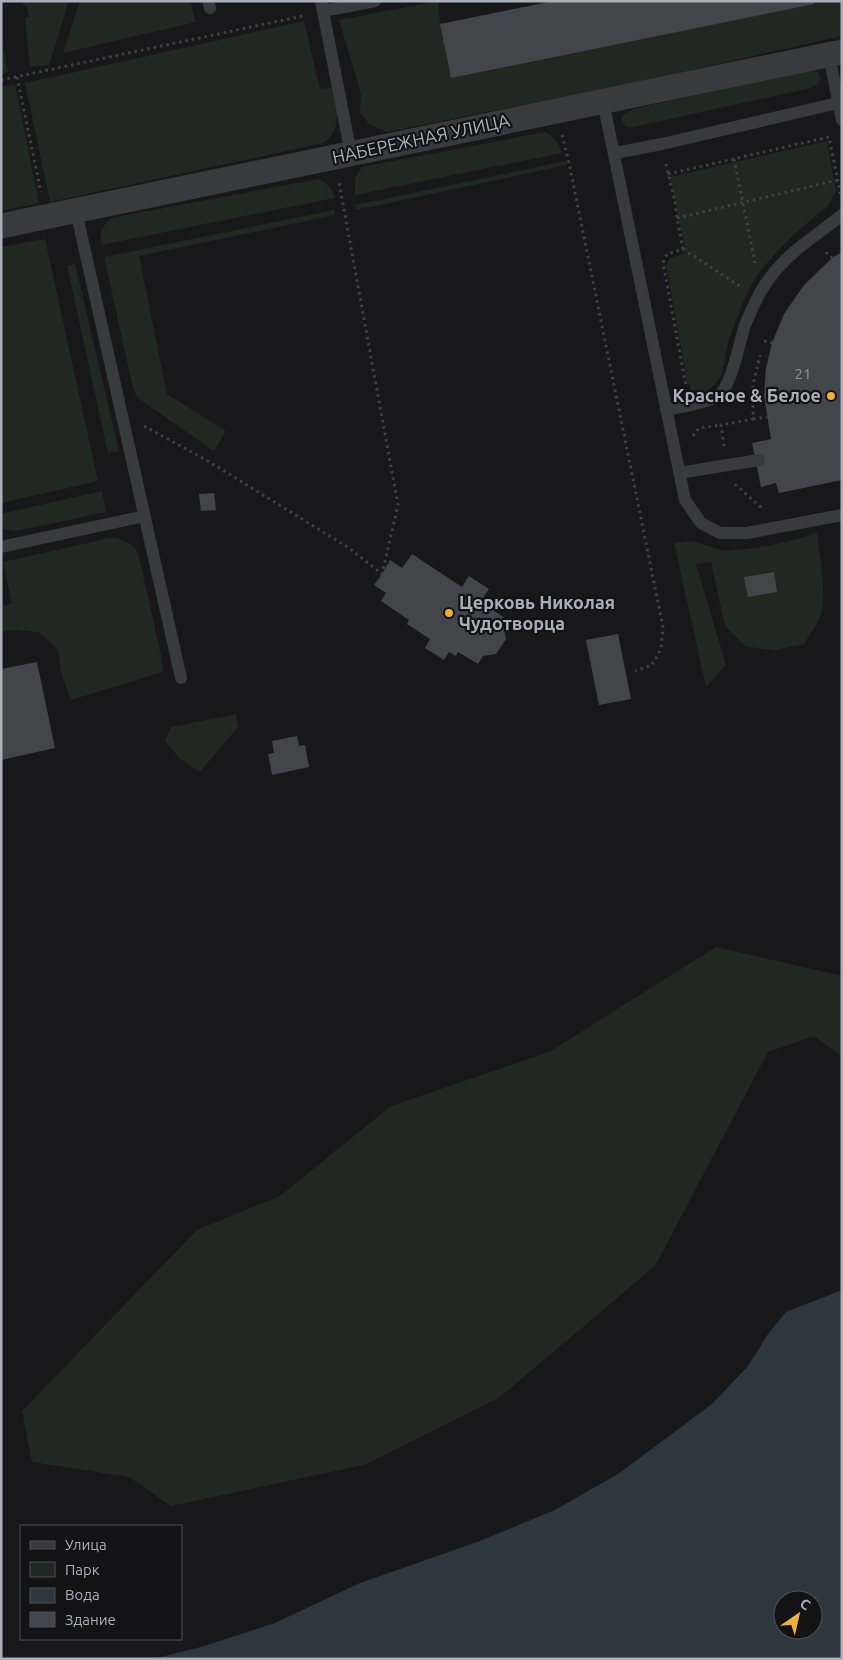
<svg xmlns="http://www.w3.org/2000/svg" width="843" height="1660" font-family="Ubuntu,sans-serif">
  <rect width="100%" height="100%" fill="#18181a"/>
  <!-- green -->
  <path fill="#202821" d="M22,1H69L49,65L30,67L25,18L29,17L27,5H23Z
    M80,1H190L196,22L63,53Z
    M438,1L440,24L814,4V1H842V36L647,80L387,132L369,124L360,112L361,94L339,20Z
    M304,21L320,89L332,87C336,108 344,128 323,143L50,202L25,83Z
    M1,37L8,72L1,74Z
    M812,70L817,71L821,79L818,84L811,88L629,128L624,125L621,119L624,114L633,109Z
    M15,84L39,203L1,211V87Z
    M545,132C555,137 558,143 562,153L355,195V178L362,167Z
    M827,141L836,192L828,206C803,226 775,250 757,276C745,294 737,317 730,337C721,360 730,379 703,393L691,390L687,381L666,265L670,258L686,253L670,177Z
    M566,161L567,165L356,210L355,205Z
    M318,179C328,183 332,189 335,198L101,245C99,232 102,227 111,218Z
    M334,210L335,215L139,256L167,394L226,431L214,451L138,398L133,388L104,257Z
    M45,239L98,481L1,503V247Z
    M75,264L119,451L108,453L67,266Z
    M102,491L106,512L16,531L7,530L1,527V514Z
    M817,532C819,555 828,596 820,617C816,626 809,635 804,644L775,650L746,647L725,626L711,562L696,564L726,665L706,687L674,543L692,541L724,551L757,548L802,538Z
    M110,538C123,538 129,542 138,552L161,655L163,672L71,700L61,672L58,650L39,632L13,630L1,632V606L12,604L3,562Z
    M236,714L238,727L200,772L179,758L165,741L171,727Z
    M716,947L842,976V1057L814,1036L768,1052L655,1266L500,1397L364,1465L171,1506L129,1477L32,1462L22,1411L197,1230L280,1196L391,1106L549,1052Z"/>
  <!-- water -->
  <path fill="#2e373d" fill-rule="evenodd" d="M842,1290V1659H153L201,1647L275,1623L360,1583L480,1541L555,1510L618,1474L712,1404L748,1366L768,1334L786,1312ZM783,1600H813V1630H783Z"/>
  <!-- building -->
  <path fill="#44454a" d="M553,1H814V4L451,78L440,24Z
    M842,252V480L779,493L776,483L761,487L752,443L771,439L764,396L766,368L772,343L784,314L804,285L832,258Z
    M214,493L216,510L201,511L199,494Z
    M412,554L462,587L469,576L489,589L482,599L492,605L490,608L506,619L503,624L506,639L496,654L483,656L478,664L458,652L456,656L449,652L444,660L425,648L430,639L407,624L409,620L381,601L386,593L374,585L382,574L390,560L402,568Z
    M774,572L777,592L748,597L744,577Z
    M618,634L631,699L599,705L586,640Z
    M37,662L55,748L1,760V669Z
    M297,736L299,746L305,745L309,767L272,775L268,754L274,753L272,741Z"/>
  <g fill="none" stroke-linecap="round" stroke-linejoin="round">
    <!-- path -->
    <path stroke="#3f4145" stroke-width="3" stroke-dasharray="2.5 4" stroke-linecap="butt" d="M17,77L41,192
      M1,80L303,16
      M562,135L568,158L663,627L661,649L652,665L635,671
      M734,159L755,263
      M666,164L675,202L677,218L683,249L667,254L663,263L686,386
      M668,174L829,137L840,192L839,196
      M677,218L838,180
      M683,249L741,287
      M826,252L832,258
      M764,341L772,343
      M753,419L767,417
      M144,426L208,461L349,548L382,574L398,505L339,182
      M693,436L699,428L721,425
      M724,446L721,425L753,419V385L760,355
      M735,484L764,510"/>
    <!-- lane -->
    <path stroke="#393a3e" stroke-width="12" d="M208,1L210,8
      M321,1L351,154
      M323,11L375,1
      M829,55L842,120
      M603,101L685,500L701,523L720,533H747L842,515
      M615,153L662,144L838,103
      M76,211L181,678
      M666,410C679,407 708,403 718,396C732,386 739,343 745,325C750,314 755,301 761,291C783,254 811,240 842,215
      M679,473L759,460
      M1,547L145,516"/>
    <!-- street -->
    <path stroke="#393a3e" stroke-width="25" d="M1,226L842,52"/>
  </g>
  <!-- markers -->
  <g fill="#edaf3d" stroke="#131315" stroke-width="2">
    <circle cx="831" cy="396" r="5"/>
    <circle cx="449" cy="613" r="5"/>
  </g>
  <g text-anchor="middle" stroke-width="4.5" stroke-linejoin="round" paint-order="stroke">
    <!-- number labels -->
    <g font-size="15" fill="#90949d">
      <text x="803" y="379">21</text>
    </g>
    <!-- street labels -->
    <g font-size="18" fill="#aaafb9" stroke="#131315">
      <text transform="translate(421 139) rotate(-12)" y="6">НАБЕРЕЖНАЯ УЛИЦА</text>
    </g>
    <!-- poi labels -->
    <g font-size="18" font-weight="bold" fill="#aaafb9" stroke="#131315" text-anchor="end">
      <text x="821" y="402">Красное &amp; Белое</text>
      <text x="459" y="609" text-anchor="start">Церковь Николая<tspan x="459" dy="21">Чудотворца</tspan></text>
    </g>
  </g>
  <!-- border -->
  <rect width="843" height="1660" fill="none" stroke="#aaafb9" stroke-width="5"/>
  <!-- legend -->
  <rect x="20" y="1525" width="162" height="115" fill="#131315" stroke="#4f5157"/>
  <rect x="30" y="1541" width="25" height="8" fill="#393a3e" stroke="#4f5157"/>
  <text x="65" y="1550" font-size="15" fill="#aaafb9">Улица</text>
  <rect x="30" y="1562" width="25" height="15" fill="#202821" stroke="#4f5157"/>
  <text x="65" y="1575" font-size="15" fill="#aaafb9">Парк</text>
  <rect x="30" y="1588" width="25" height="15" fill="#2e373d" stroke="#4f5157"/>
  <text x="65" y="1600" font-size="15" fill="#aaafb9">Вода</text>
  <rect x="30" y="1612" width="25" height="15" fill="#44454a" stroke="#4f5157"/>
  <text x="65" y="1625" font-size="15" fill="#aaafb9">Здание</text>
  <!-- north arrow -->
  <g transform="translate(798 1615) rotate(34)"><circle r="24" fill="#131315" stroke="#4f5157"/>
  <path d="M0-4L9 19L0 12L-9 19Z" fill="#edaf3d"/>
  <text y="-8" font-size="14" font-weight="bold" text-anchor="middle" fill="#aaafb9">С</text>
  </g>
</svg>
